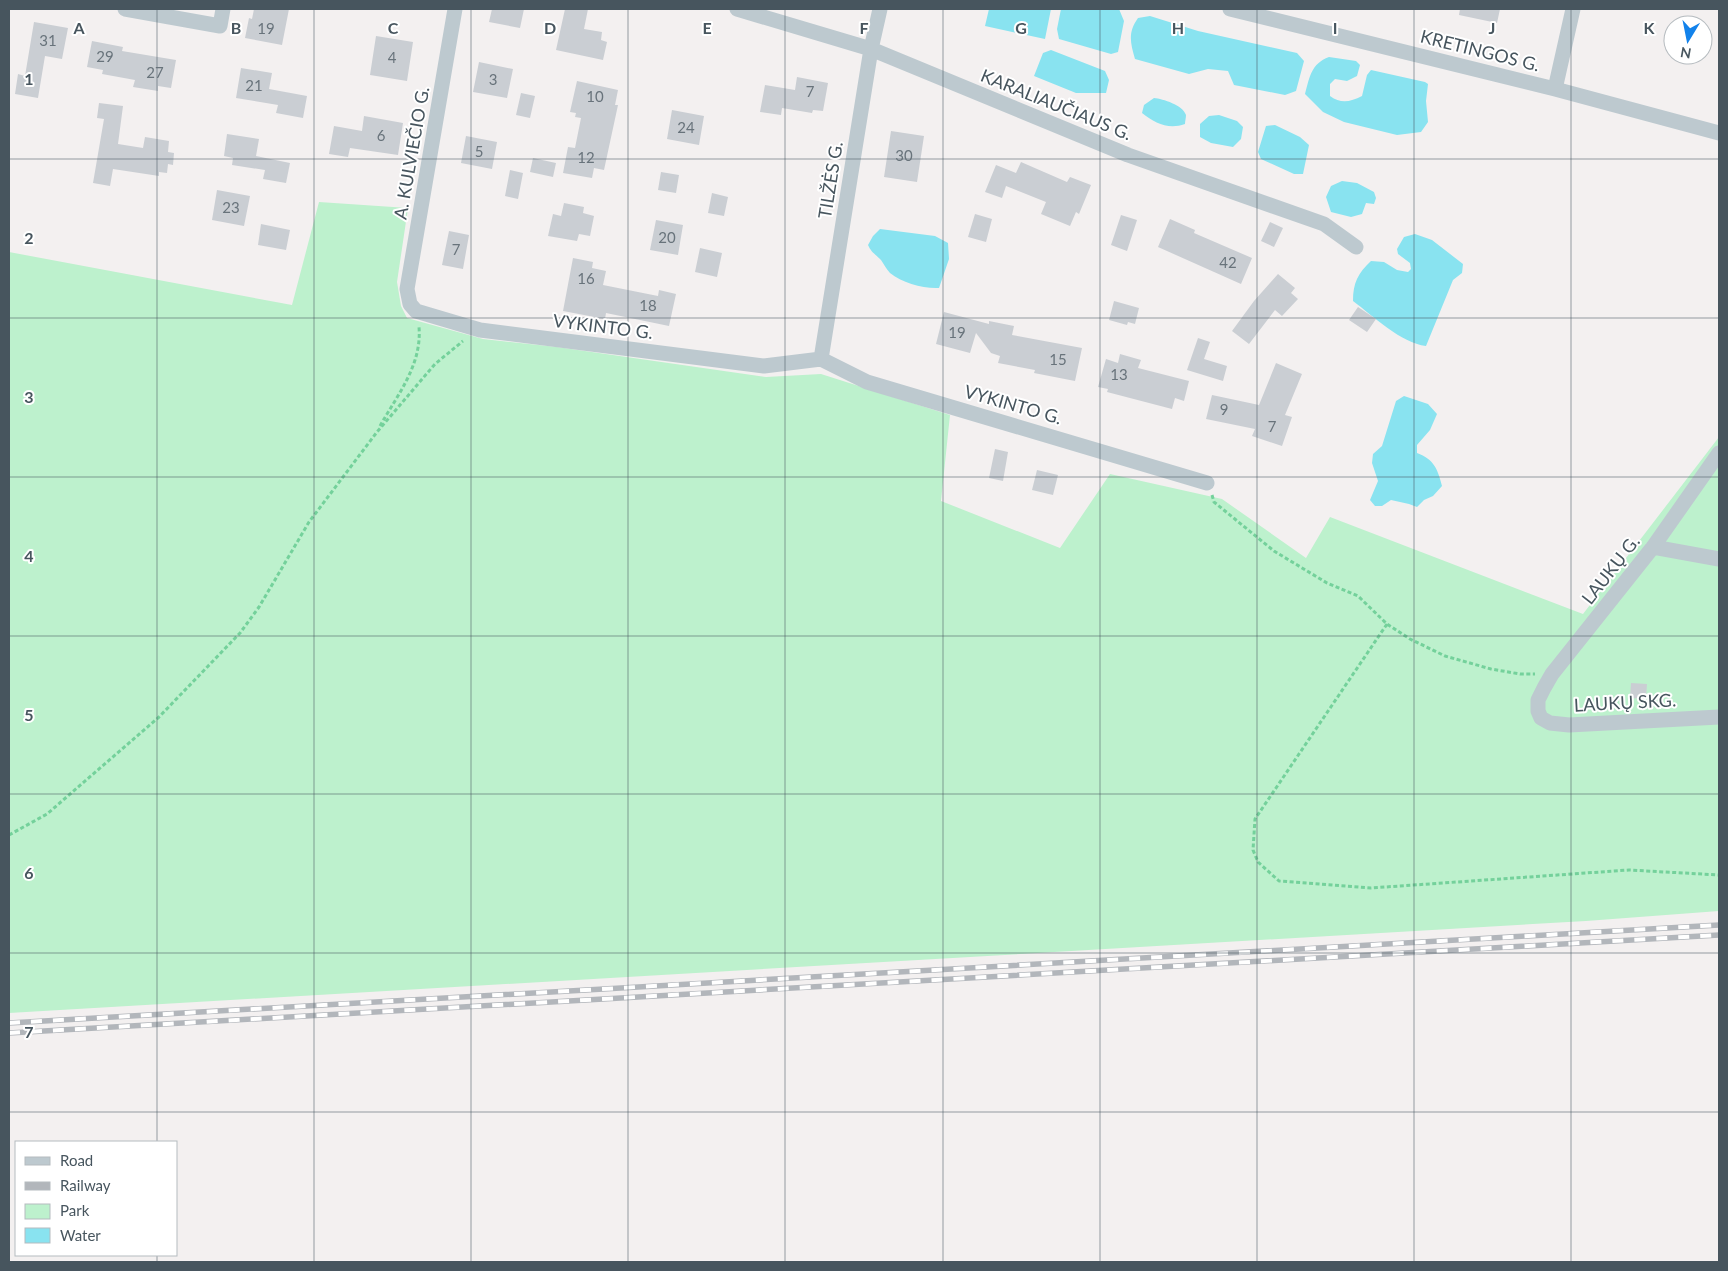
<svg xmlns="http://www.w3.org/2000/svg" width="1728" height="1271" font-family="Lato,sans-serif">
  <rect width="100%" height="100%" fill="#f3f0f0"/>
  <!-- green -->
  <path fill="#bdf1cd" d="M319,202L408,208L397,282L401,306L407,318L483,339L557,347L766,377L821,374L950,415L941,501L1060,548L1110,474L1222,499L1306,558L1330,517L1583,614L1719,437V911L1586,921L9,1013V252L292,305Z"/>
  <!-- water -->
  <path fill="#89e3f0" d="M989,9H1051L1045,39L985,26Z
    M1061,9H1119L1124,21L1118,52L1111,54L1059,39L1057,29Z
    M1150,16L1198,31L1297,53L1304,61L1296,91L1285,95L1234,85L1228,71L1208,69L1189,74L1135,59C1130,42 1128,32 1138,18Z
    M1051,50L1105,71L1109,80L1106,93H1076L1034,76L1043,53Z
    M1329,57L1356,61L1360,65L1357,76L1347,81L1335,79L1330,84V96C1341,104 1350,102 1362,96L1367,75L1371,70L1425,82L1428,84L1426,101L1428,122L1421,132L1397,135L1344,122L1323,112L1305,94C1310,76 1311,64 1329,57Z
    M1154,98C1163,99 1183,105 1186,115C1186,118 1185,121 1185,124C1168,130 1155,123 1142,113L1144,105Z
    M1219,115L1237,121L1243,127L1241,139L1233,147L1211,143L1200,137V124L1209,116Z
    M1275,125L1300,137L1309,145L1303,174H1294L1261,159L1258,152L1266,126Z
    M1342,181L1357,183L1374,192L1376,198L1374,204L1366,203L1362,214L1351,217L1331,212L1326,197L1331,186Z
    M880,229L935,236L948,243L949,259L939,288C924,289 902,283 890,273C886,269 884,264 881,260C875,254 871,252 868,245L873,236Z
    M1415,234L1432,240L1463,264L1462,273L1453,280L1426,346C1401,343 1373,316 1353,301C1353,283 1358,273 1371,261L1384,262L1397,270L1408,272L1411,269L1410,263L1398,254L1397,249L1404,237Z
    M1404,396L1428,404L1437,414L1430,430L1417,445V453C1434,459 1438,470 1442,486L1433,496L1424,500L1417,507L1409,504L1391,500L1382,506H1375L1370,500L1378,481L1372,463L1373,454L1382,446L1396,401Z"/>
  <!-- building -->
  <path fill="#caced3" d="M254,9H289L282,45L245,38L249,18L252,19Z
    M492,9H524L520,28L489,22Z
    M565,9H588L584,29L602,32L601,40L607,42L603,60L556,50Z
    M1460,9H1500L1497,23L1459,15Z
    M34,22L68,28L62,59L45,56L38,98L15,94L18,74L25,76Z
    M376,36L413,42L407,81L370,75Z
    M92,41L123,47L122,51L176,60L171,88L158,86V91L133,87L135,80L102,74L103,70L87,67Z
    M479,62L513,69L507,98L473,92Z
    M241,68L272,73L269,89L307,96L303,118L276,113L278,105L236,98Z
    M797,77L828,83L823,111L813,110L812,113L782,108L781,115L760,112L765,85L795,90Z
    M577,81L618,90L615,105H618L604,170L594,168L592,178L563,173L568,147L575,148L581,118L575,117L576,113L570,112Z
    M521,93L535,96L530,118L516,115Z
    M99,103L123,106L118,144L143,148L145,137L169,141L168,152L174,153L173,165L168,164L167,173L159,172V176L113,169L110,186L93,183L104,119L97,118Z
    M672,110L704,116L699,145L667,139Z
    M364,116L403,123L398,155L350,148L348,157L329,154L334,126L362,131Z
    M891,131L924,136L917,182L884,177Z
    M227,134L259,139L256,156L290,163L286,183L263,179L265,170L232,165L233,158L224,156Z
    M466,136L497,142L492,169L461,163Z
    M533,158L556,163L553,177L530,172Z
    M1021,162L1067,182L1070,177L1091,185L1079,214L1076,212L1070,226L1041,214L1046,202L1006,186L1002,198L985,192L996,165L1016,173Z
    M510,170L523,173L518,199L505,196Z
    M661,172L679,175L676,193L658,190Z
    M217,190L250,196L244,226L212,220Z
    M712,193L728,197L724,216L708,213Z
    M564,203L584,207L583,213L594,216L590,236L579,234L577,241L548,236L553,214L561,216Z
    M975,214L992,219L986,242L968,237Z
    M1121,215L1137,220L1127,251L1111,245Z
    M1170,219L1195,230L1194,233L1252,258L1241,284L1158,247Z
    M656,220L683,225L678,255L650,250Z
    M1270,222L1283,228L1274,247L1261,241Z
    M261,224L290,230L286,250L258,245Z
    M449,231L469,235L463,269L442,265Z
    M700,248L722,253L717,277L695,272Z
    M573,258L593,262L592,268L606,271L603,285L658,296L659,290L676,294L669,326L606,313L605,319L563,311Z
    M1278,274L1295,288L1291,293L1298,299L1282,316L1275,310L1249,344L1232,331L1254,301Z
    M1114,301L1139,308L1135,324L1128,322L1127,325L1109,320Z
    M1358,307L1376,319L1367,332L1349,320Z
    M944,312L989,324V321L1014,326L1012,335L1082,348L1075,381L1034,373L1035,370L998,363L1000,356L991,353L976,333L970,353L936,344Z
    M1198,338L1210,342L1204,359L1227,366L1223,381L1187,370Z
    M1120,354L1141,360L1138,368L1189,381L1184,401L1175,398L1172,409L1107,392L1108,389L1098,387L1106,359L1118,363Z
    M1276,363L1302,374L1285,415L1292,417L1282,446L1252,436L1255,429L1206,419L1212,395L1259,405Z
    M995,449L1008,452L1003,481L989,478Z
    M1037,470L1058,475L1053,495L1032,490Z
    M1631,683L1647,684L1646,699L1630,698Z"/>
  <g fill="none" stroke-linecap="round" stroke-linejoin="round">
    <!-- path -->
    <path stroke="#74d19b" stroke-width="3" stroke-dasharray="4 2.5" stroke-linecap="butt" d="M380,426C398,394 422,365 419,327
      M1212,495L1214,502L1274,551L1327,583L1358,596L1387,624L1410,639L1445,656L1491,669L1520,674H1535
      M1387,624L1255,819L1253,850L1258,862L1279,881L1371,888L1629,870L1719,875
      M9,835L47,814L159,717L240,633L259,607L309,522L377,432L435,364L463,341"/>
    <!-- minor -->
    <path stroke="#bdc9cf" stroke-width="15" d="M125,9L220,26L223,9
      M455,9L407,289L410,304L416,311L480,330L764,366L821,359L867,382L1207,483
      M737,9L871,49L1128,155L1324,224L1356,247
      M1230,9L1555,89L1719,133
      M1555,89L1573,9
      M821,359L871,49L880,9
      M1719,453L1653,547L1552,674L1544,688L1538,700V711L1541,718L1550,723L1569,725L1719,717
      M1653,547L1719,559"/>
    <defs>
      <path id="rail" d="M9,1023L1719,925
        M9,1033L1719,935"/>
    </defs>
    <!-- rail casing -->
    <use href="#rail" stroke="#b2b6bb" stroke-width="5.5"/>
    <!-- rail -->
    <use href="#rail" stroke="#fff" stroke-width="4" stroke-dasharray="11" stroke-linecap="butt"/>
  </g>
  <!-- grid -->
  <path fill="none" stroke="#47555e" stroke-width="1" stroke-opacity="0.55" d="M157,9V1142M314,9V1262M471,9V1262M628,9V1262M785,9V1262M943,9V1262M1100,9V1262M1257,9V1262M1414,9V1262M1571,9V1262M9,159H1719M9,318H1719M9,477H1719M9,636H1719M9,794H1719M9,953H1719M9,1112H1719M157,1255V1262"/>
  <g text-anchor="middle" stroke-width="4" stroke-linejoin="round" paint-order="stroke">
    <!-- number labels -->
    <g font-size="15" fill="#68737b">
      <text x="266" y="34">19</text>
      <text x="48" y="46">31</text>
      <text x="105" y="62">29</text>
      <text x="392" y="63">4</text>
      <text x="155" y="78">27</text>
      <text x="493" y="85">3</text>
      <text x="254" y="91">21</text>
      <text x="810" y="97">7</text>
      <text x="595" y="102">10</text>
      <text x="686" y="133">24</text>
      <text x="381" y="141">6</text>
      <text x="479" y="157">5</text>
      <text x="904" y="161">30</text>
      <text x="586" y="163">12</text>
      <text x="231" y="213">23</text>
      <text x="667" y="243">20</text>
      <text x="456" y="255">7</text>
      <text x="1228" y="268">42</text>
      <text x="586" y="284">16</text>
      <text x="648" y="311">18</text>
      <text x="957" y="338">19</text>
      <text x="1058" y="365">15</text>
      <text x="1119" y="380">13</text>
      <text x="1224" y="415">9</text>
      <text x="1272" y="432">7</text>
    </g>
    <!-- street labels -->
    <g font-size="18" fill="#47555e" stroke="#fff">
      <text transform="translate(1480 51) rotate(14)" y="6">KRETINGOS G.</text>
      <text transform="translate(1056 105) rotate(22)" y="6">KARALIAUČIAUS G.</text>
      <text transform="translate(412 153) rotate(-80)" y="6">A. KULVIEČIO G.</text>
      <text transform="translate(831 180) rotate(-81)" y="6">TILŽĖS G.</text>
      <text transform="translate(603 327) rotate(7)" y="6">VYKINTO G.</text>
      <text transform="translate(1013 405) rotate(16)" y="6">VYKINTO G.</text>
      <text transform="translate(1611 570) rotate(-52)" y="6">LAUKŲ G.</text>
      <text transform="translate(1625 703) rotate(-3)" y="6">LAUKŲ SKG.</text>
    </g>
  </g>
  <g font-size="16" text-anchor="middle" font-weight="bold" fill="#47555e" stroke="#fff" stroke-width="4" stroke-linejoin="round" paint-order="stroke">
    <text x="79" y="34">A</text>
    <text x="236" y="34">B</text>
    <text x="393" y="34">C</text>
    <text x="550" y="34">D</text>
    <text x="707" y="34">E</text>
    <text x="864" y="34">F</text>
    <text x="1021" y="34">G</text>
    <text x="1178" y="34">H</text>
    <text x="1335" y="34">I</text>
    <text x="1492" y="34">J</text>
    <text x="1649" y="34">K</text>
    <text x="29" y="85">1</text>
    <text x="29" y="244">2</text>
    <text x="29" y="403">3</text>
    <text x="29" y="562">4</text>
    <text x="29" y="721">5</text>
    <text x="29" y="879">6</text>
    <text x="29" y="1038">7</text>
  </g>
  <!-- border -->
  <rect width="1728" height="1271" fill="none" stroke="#47555e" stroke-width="20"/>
  <!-- legend -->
  <rect x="15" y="1141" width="162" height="115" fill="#ffffff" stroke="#b5bbbf"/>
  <rect x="25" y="1157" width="25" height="8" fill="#bdc9cf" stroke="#b5bbbf"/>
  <text x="60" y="1166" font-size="15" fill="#47555e">Road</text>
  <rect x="25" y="1182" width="25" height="8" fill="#b2b6bb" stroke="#b5bbbf"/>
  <text x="60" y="1191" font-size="15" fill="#47555e">Railway</text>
  <rect x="25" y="1204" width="25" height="15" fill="#bdf1cd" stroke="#b5bbbf"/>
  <text x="60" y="1216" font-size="15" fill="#47555e">Park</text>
  <rect x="25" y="1228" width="25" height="15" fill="#89e3f0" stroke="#b5bbbf"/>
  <text x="60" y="1241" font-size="15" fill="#47555e">Water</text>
  <!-- north arrow -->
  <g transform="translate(1688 40) rotate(190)"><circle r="24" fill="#ffffff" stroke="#b5bbbf"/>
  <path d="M0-4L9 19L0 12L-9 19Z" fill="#1282eb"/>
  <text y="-8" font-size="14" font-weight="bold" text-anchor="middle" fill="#47555e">N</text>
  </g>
</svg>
